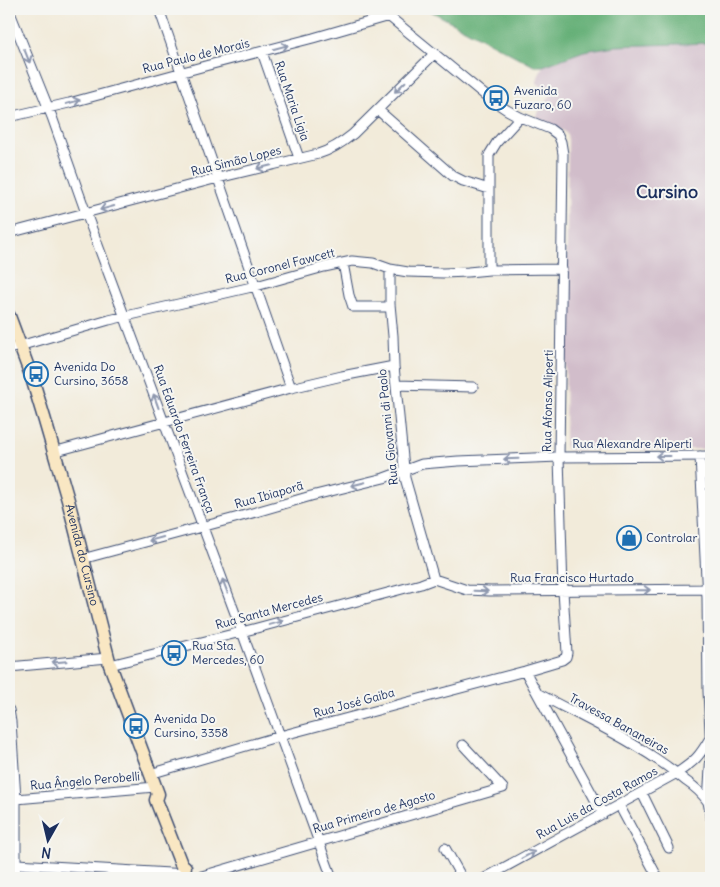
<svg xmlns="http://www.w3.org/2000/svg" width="720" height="887" font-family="Delius,sans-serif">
  <rect width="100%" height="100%" fill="#f6f6f2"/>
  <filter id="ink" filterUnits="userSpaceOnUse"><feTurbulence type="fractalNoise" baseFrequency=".02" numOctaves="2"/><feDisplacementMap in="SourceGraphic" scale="10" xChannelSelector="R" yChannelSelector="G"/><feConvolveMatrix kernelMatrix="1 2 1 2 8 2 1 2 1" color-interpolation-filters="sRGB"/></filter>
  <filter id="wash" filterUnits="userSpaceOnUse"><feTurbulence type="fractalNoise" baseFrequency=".0096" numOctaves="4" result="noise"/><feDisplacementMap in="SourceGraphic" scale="20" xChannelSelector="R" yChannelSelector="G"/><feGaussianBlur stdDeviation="1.12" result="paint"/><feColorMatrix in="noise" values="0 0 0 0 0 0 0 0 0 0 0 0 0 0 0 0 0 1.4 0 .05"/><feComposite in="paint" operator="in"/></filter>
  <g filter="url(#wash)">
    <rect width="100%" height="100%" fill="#f2ebda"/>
    <!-- industrial -->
    <path fill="#d1bdca" d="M711,43V449L571,450L567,449L565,445L568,140L567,134L562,130L535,117L551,95L536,82L543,66L584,51L615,46Z"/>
    <!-- forest -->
    <path fill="#66b078" stroke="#40706b" d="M427,9H711V43L615,46L584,51L543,66H534Z"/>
  </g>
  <g filter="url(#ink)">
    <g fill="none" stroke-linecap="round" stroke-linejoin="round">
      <defs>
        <path id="minor" d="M159,9L291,388
          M9,10L52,117L86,213L242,632L332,878
          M262,52L299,158
          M378,110L453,176L463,181L489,189
          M9,117L69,103L205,66L313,38L389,16
          M9,233L218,178L318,154C331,150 342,143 353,134L435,53
          M343,263L349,295L353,307H390
          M390,269V304L393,336L394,366L405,478L409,492L434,579
          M489,270V155L497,142L520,117
          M9,349L109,320L256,286L324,267L352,261L373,263L390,269L408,272L443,273L468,272L489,270L562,269
          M396,385L473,387
          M53,452L291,388L342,376L394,366
          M700,456L707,598L708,691L711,752L708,802L711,818
          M82,559L235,518L311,496L384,478L422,464L458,461L559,457L711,456
          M434,579L467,590L490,591L711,589
          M110,665L253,629L421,584L434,579
          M9,667L108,658
          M525,671L603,814
          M537,693C587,720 642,744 686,781C695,787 702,793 708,802
          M9,710L11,722L16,799V878
          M150,774L280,736L525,671L562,660L566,657L567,653L563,591L559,457L563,154L561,142L558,135L550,129L520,117L507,110L486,96L380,9
          M642,793L669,848
          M16,799L155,787
          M619,805L658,878
          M445,848L462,878
          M17,864L187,874
          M195,878L503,788L463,745
          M485,878L677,773C695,761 699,757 710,738"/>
        <g id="secondary">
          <path id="s1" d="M9,316L32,378L45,421L68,500L110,665L158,794L156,800L181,864L185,867"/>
        </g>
      </defs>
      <!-- minor casing -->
      <use href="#minor" stroke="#3b4b71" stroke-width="11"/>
      <!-- secondary casing -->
      <use href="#secondary" stroke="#3b4b71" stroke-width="15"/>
      <!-- minor -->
      <use href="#minor" stroke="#fff" stroke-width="9"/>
      <!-- secondary -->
      <use href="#secondary" stroke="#f9e7c3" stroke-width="12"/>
    </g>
    <!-- one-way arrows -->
    <defs><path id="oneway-shaft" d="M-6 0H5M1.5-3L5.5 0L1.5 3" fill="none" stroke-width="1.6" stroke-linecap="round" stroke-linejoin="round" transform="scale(1.25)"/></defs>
    <g stroke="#8d97ae">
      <use href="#oneway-shaft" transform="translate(281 47) rotate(-15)"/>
      <use href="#oneway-shaft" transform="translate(27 56) rotate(68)"/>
      <use href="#oneway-shaft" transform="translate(400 87) rotate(136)"/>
      <use href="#oneway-shaft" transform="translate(73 102) rotate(-15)"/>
      <use href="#oneway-shaft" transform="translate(264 167) rotate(166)"/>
      <use href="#oneway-shaft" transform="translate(107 208) rotate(165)"/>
      <use href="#oneway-shaft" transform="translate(156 401) rotate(-110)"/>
      <use href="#oneway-shaft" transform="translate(663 456) rotate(180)"/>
      <use href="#oneway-shaft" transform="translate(511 459) rotate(178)"/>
      <use href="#oneway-shaft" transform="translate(358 484) rotate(166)"/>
      <use href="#oneway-shaft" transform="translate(156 539) rotate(165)"/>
      <use href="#oneway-shaft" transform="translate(225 586) rotate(-111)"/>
      <use href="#oneway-shaft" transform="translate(643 590) rotate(-1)"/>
      <use href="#oneway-shaft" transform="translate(481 591) rotate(2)"/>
      <use href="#oneway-shaft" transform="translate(276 623) rotate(-15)"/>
      <use href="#oneway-shaft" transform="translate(59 662) rotate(175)"/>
      <use href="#oneway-shaft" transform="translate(528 855) rotate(-28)"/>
    </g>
  </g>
  <!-- icons -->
  <defs>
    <symbol id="bus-ring" viewBox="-11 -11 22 22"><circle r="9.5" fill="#f6f6f2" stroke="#1f6fb2" stroke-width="1.5"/><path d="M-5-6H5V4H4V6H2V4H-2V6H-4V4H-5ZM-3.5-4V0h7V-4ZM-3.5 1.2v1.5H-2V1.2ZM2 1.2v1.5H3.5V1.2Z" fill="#1f6fb2"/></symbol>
    <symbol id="shop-ring" viewBox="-11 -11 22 22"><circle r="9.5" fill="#f6f6f2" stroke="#1f6fb2" stroke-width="1.5"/><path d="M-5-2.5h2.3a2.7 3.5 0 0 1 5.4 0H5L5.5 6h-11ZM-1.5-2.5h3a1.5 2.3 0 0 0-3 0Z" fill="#1f6fb2"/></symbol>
  </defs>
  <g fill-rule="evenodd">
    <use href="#bus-ring" x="482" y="84" width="28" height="28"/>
    <use href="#bus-ring" x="22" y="360" width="28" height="28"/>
    <use href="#shop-ring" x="615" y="524" width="28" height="28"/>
    <use href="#bus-ring" x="160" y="639" width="28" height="28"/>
    <use href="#bus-ring" x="122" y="712" width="28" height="28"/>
  </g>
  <g text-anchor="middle" stroke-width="4" stroke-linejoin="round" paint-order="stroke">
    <!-- street labels -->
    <g font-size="12" fill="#1b2f5e" stroke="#f6f6f2">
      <text transform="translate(196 56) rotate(-14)" y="4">Rua Paulo de Morais</text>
      <text transform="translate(292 101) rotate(71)" y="4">Rua Maria Lígia</text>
      <text transform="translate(236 161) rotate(-14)" y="4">Rua Simão Lopes</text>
      <text transform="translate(280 266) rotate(-14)" y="4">Rua Coronel Fawcett</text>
      <text transform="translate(548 401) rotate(-89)" y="4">Rua Afonso Aliperti</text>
      <text transform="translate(388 427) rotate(-96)" y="4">Rua Giovanni di Paolo</text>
      <text transform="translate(184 439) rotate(70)" y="4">Rua Eduardo Ferreira França</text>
      <text x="632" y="448">Rua Alexandre Aliperti</text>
      <text transform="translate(269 495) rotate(-16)" y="4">Rua Ibiaporã</text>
      <text dy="4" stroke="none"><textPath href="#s1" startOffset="250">Avenida do Cursino</textPath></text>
      <text x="572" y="582">Rua Francisco Hurtado</text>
      <text transform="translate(269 611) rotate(-15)" y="4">Rua Santa Mercedes</text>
      <text transform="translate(354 703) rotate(-15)" y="4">Rua José Gaiba</text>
      <text transform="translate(619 724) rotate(29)" y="4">Travessa Bananeiras</text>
      <text transform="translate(85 781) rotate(-5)" y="4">Rua Ângelo Perobelli</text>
      <text transform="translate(597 803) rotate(-29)" y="4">Rua Luis da Costa Ramos</text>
      <text transform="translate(374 812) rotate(-16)" y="4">Rua Primeiro de Agosto</text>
    </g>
    <!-- poi labels -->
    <g font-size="12" fill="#1b2f5e" stroke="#f6f6f2" text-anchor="start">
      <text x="514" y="95">Avenida<tspan x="514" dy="14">Fuzaro, 60</tspan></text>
      <text x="54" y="371">Avenida Do<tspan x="54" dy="14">Cursino, 3658</tspan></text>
      <text x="646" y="542">Controlar</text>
      <text x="192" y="650">Rua Sta.<tspan x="192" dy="14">Mercedes, 60</tspan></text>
      <text x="154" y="723">Avenida Do<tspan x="154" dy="14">Cursino, 3358</tspan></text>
    </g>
    <!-- district labels -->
    <g font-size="18" font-weight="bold" fill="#1b2f5e" stroke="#f6f6f2">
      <text x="667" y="198">Cursino</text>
    </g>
  </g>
  <!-- margin -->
  <rect width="720" height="887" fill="none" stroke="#f6f6f2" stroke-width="30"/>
  <!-- north arrow -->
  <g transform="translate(48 840) rotate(188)" stroke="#f6f6f2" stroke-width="4" paint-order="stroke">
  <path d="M0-4L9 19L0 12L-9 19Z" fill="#1b2f5e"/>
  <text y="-8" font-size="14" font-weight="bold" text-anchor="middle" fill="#1b2f5e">N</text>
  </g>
</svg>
